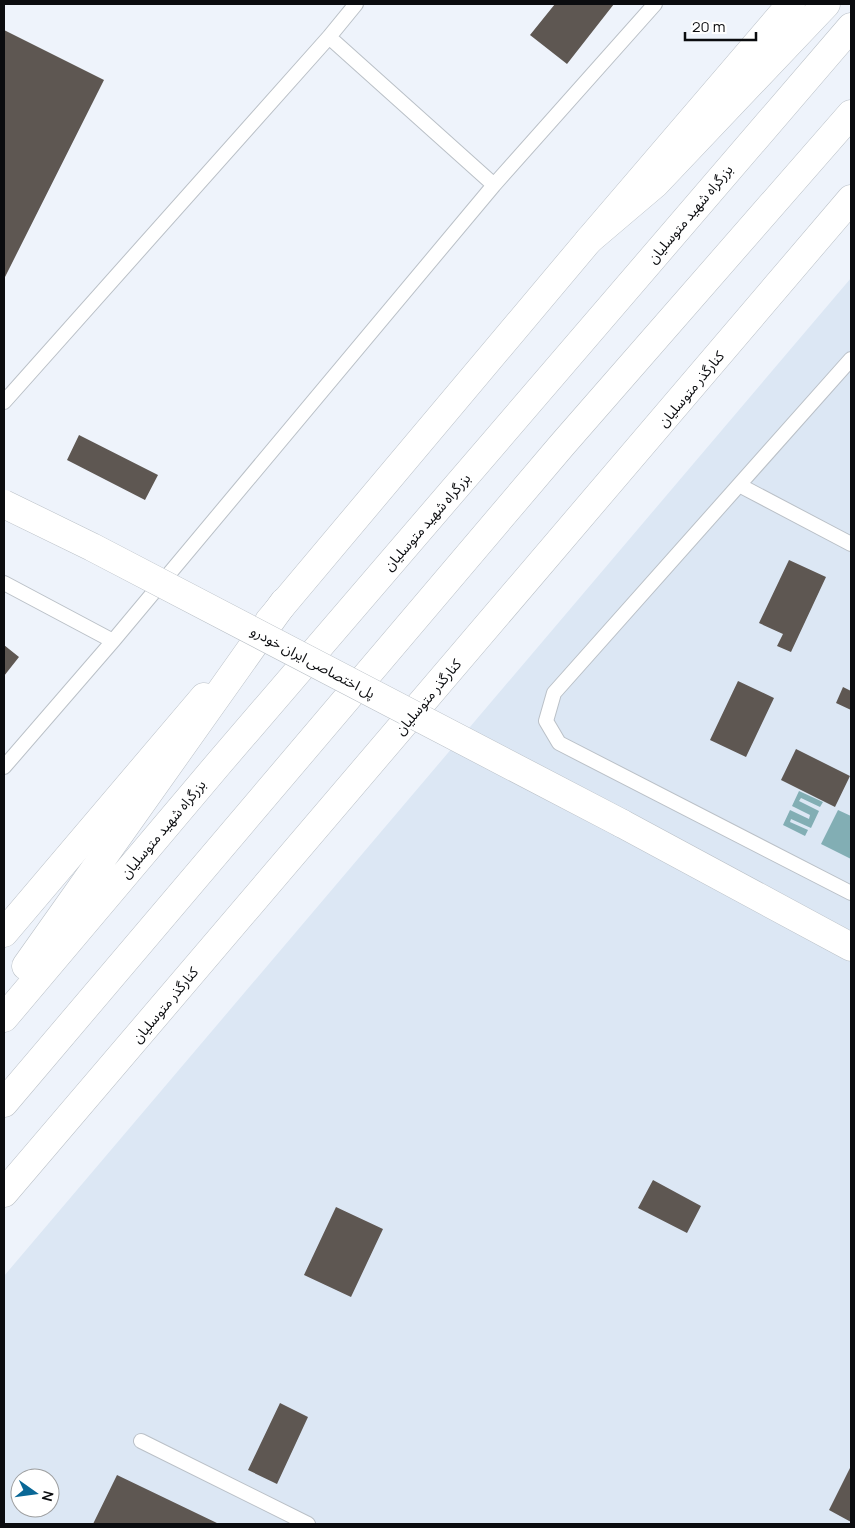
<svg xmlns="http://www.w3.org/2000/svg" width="855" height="1528" font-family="Manrope,'Noto Sans Arabic',sans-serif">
  <rect width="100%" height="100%" fill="#eef3fb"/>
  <!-- built -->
  <path fill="#dce7f4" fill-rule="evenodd" d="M851,278V1524H4V1276ZM20,1478H50V1508H20Z"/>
  <!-- water -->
  <path fill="#82aeb4" d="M799,791L823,802L820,807L801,798L799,801L819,811L811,828L791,819L790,822L808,830L805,836L783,825L790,810L809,819L810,815L792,806Z
    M838,810L851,816V859L821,844Z"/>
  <!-- building -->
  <path fill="#5e5752" d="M555,4H614L567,64L530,35Z
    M4,30L104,80L4,279Z
    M79,435L158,475L145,500L67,460Z
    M789,560L826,577L791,652L777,646L783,634L759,623Z
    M4,645L19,657L4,676Z
    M738,681L774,698L746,757L710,740Z
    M843,687L851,691V710L836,703Z
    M796,749L850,776L835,807L781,780Z
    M653,1180L701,1206L687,1233L638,1208Z
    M336,1207L383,1229L351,1297L304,1275Z
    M280,1403L308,1417L277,1484L248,1470Z
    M851,1466V1522L829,1510Z
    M117,1475L219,1524H93Z"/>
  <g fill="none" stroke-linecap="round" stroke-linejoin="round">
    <defs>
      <path id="lane" d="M329,37L494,185
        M851,359L554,693L546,721L559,743L851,893
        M4,402L329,37L356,4
        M739,485L851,544
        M4,583L113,641
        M4,767L113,641L494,185L655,4
        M141,1441L308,1524"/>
      <path id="street" d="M621,823L851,947"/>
      <path id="primary" d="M269,621L589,240L791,4
        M4,933L204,697
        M4,1193L851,199"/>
      <path id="highway" d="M589,240L655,184L826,4
        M26,966L284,602
        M4,1018L220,762L851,27
        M4,1103L562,445L851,114"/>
    </defs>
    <!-- lane casing -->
    <use href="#lane" stroke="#bac0c7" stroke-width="16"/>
    <!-- street casing -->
    <use href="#street" stroke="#bac0c7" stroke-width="29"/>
    <!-- primary casing -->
    <use href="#primary" stroke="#bac0c7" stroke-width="29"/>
    <!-- highway casing -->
    <use href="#highway" stroke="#bac0c7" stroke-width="29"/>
    <!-- lane -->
    <use href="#lane" stroke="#fff" stroke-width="14"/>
    <!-- street -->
    <use href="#street" stroke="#fff" stroke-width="28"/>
    <!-- primary -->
    <use href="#primary" stroke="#fff" stroke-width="28"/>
    <!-- highway -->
    <use href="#highway" stroke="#fff" stroke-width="28"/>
    <defs>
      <path id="street-bridge" d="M4,504L92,547L621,823"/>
    </defs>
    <!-- street-bridge casing -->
    <use href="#street-bridge" stroke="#bac0c7" stroke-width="29" stroke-linecap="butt"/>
    <!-- street-bridge -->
    <use href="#street-bridge" stroke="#fff" stroke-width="28"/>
  </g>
  <g text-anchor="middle" stroke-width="5" stroke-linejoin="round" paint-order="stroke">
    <!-- street labels -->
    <g font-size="14" fill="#0b0c0f" stroke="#fff">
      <text transform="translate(690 214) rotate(-50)" y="5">بزرگراه شهید متوسلیان</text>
      <text transform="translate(691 389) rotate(-50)" y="5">کنارگذر متوسلیان</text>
      <text transform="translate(427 522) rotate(-49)" y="5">بزرگراه شهید متوسلیان</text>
      <text transform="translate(313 662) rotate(28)" y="5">پل اختصاصی ایران خودرو</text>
      <text transform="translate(428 697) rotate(-50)" y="5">کنارگذر متوسلیان</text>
      <text transform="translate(163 829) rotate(-50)" y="5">بزرگراه شهید متوسلیان</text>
      <text transform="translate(165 1005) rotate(-50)" y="5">کنارگذر متوسلیان</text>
    </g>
  </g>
  <!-- border -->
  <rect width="855" height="1528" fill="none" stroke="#0b0c0f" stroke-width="10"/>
  <!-- north arrow -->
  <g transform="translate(35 1493) rotate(104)"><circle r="24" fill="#ffffff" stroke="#9d9e9f"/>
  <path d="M0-4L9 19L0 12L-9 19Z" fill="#096796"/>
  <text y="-8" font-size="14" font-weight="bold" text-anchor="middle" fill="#0b0c0f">N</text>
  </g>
  <!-- scale -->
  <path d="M685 32v8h71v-8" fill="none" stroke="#0b0c0f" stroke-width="2.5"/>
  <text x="692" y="32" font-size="15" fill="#0b0c0f" stroke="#ffffff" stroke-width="4" paint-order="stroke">20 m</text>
</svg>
